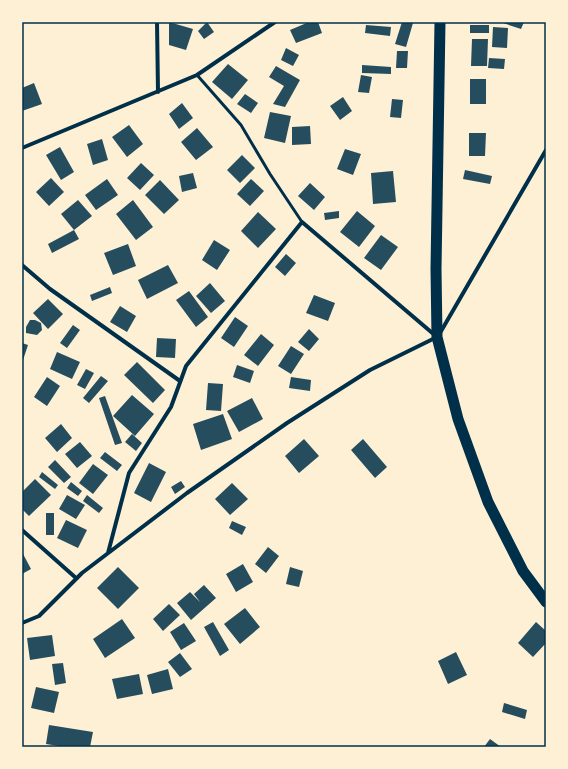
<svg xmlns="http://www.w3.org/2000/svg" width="568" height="769" font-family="'Nunito Sans',sans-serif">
  <rect width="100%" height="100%" fill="#fdf0d5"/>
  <!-- building -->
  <path fill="#264d5e" d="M169,22L193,29L186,50L169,45Z
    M207,22L214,32L204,39L198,31Z
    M309,22H318L322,33L296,43L290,30Z
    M402,22L413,23L406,47L395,44Z
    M500,22H524L521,29Z
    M366,25L391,27L390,36L365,33Z
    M470,25H489V33H470Z
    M493,27L508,28L507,48L492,47Z
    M472,39H488L487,66H471Z
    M286,48L299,55L293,66L281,60Z
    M397,51H408L407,68H396Z
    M489,58L505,59L504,69L488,68Z
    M228,64L248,80L232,99L212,82Z
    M362,65L391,67V74L362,73Z
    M276,66L300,80L285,107L273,104L284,86L269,77Z
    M361,75L372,77L369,93L358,92Z
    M470,79H486V104H470Z
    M34,83L42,104L22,111V88Z
    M245,94L258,103L251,113L237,104Z
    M343,97L352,111L340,120L330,106Z
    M392,99L403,100L401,118L390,117Z
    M182,103L193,118L179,129L169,114Z
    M270,112L291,116L285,143L264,138Z
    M129,125L143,144L127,157L112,137Z
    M310,126L311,144L292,145V127Z
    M197,128L213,147L196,160L181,142Z
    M469,133H486L485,156H469Z
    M102,139L108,160L93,165L87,144Z
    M60,147L74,172L61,180L46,155Z
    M345,149L361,154L353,175L337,169Z
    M242,155L255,168L240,183L227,170Z
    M141,163L154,175L140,190L127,178Z
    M465,170L492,176L490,184L463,179Z
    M393,171L396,202L373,204L371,173Z
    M193,173L197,188L182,192L179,176Z
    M51,178L64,192L49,206L36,192Z
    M107,179L118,195L96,210L85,195Z
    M251,179L264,191L250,206L237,194Z
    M160,180L179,200L164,214L145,195Z
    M310,183L325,197L314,210L298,196Z
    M78,200L92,216L74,230L61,214Z
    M133,200L153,227L136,240L116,214Z
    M339,211V218L325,220L324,213Z
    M357,211L375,226L359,247L340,232Z
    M258,212L276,229L258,248L241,231Z
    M74,230L79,239L52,253L48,244Z
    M381,235L398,247L381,270L364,258Z
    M214,240L230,250L217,270L202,260Z
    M128,244L136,266L113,275L104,253Z
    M286,254L296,263L285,276L275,267Z
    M168,265L178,283L147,299L138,280Z
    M210,283L225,301L211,313L196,296Z
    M110,287L112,293L92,301L90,295Z
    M189,291L208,317L196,327L176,300Z
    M314,295L335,303L328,321L306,313Z
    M48,299L63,314L48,329L33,313Z
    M120,306L136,316L127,332L110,322Z
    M235,317L248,326L234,347L221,338Z
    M30,320H35L41,323L42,330L37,335L26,333V327Z
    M73,325L80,330L67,348L60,343Z
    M309,329L319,339L309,351L298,342Z
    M261,334L274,345L258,366L244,355Z
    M157,338L176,339L175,358L156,357Z
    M22,343L28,345L22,363Z
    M291,346L304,354L291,374L278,366Z
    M57,352L80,362L72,379L50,369Z
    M137,362L165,390L153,403L124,375Z
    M237,365L254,371L250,383L233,377Z
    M86,369L94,373L85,389L77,385Z
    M101,376L108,381L89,403L83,398Z
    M47,377L60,386L47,406L34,397Z
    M291,377L311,380L310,391L289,388Z
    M208,383L223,384L221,411L206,410Z
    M132,395L154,414L135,436L113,416Z
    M105,396L122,443L115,445L99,398Z
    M252,398L263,419L239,432L227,411Z
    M223,414L232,439L201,450L193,424Z
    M61,424L72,438L57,452L45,438Z
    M132,434L142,443L136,451L125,442Z
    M304,439L319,456L299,473L285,456Z
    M363,439L387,467L375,478L351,450Z
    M80,442L92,456L77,468L65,454Z
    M105,452L122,465L117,471L100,458Z
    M55,460L71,477L64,483L48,467Z
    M149,463L166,472L151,502L134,493Z
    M93,464L108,475L93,494L79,483Z
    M42,472L58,485L55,489L39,477Z
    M35,479L51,495L29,516L22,509V492Z
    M181,481L185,487L175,494L171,487Z
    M71,482L82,491L78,496L67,488Z
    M232,483L248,499L230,515L215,499Z
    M67,495L85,505L76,519L59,509Z
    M87,495L103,508L99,513L83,501Z
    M46,513H54V535H46Z
    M66,520L87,530L78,548L57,538Z
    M232,521L246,527L242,535L229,528Z
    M268,547L279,556L266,573L255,564Z
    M22,552L31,569L22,574Z
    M243,564L253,582L236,592L226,574Z
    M118,567L139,588L118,609L97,588Z
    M290,567L303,571L299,587L286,584Z
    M204,585L216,598L191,620L177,603L190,592L200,602L194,594Z
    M169,604L180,615L163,631L153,619Z
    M245,608L260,627L240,644L224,624Z
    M122,619L135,638L105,658L93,639Z
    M213,622L229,650L220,656L204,627Z
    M536,622L546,631V643L533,657L518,643Z
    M184,623L196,641L181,650L170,632Z
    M52,635L55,656L30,660L27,638Z
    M456,652L467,675L448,684L438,661Z
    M180,653L192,669L180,677L168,662Z
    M63,663L66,683L55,685L52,664Z
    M168,669L173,689L152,694L147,675Z
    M139,674L143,694L117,699L112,679Z
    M36,687L59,692L54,713L31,708Z
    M504,703L527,710L525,719L502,712Z
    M49,725L93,732L90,747H65L46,744Z
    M490,739L501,747H484Z"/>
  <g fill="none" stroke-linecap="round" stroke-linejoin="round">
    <!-- service -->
    <path stroke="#003049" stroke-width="3" d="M197,75L241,125L270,174L302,222"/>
    <!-- minor -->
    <path stroke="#003049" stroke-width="4" d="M157,22L158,92
      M22,148L197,75L275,22
      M22,265L50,289L180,381
      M440,333L546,150
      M22,530L76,578
      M22,623L39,616L82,573L187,493L287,423L370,370L437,337L302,222L186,366L171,407L129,473L108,553"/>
    <!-- trunk -->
    <path stroke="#003049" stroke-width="11" d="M440,22L436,269L437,337L458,419L488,502L523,571L546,602"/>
  </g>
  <!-- border -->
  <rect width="568" height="769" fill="none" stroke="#fdf0d5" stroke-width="46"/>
  <rect x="23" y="23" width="522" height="723" fill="none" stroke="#003049" stroke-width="1.5"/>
</svg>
